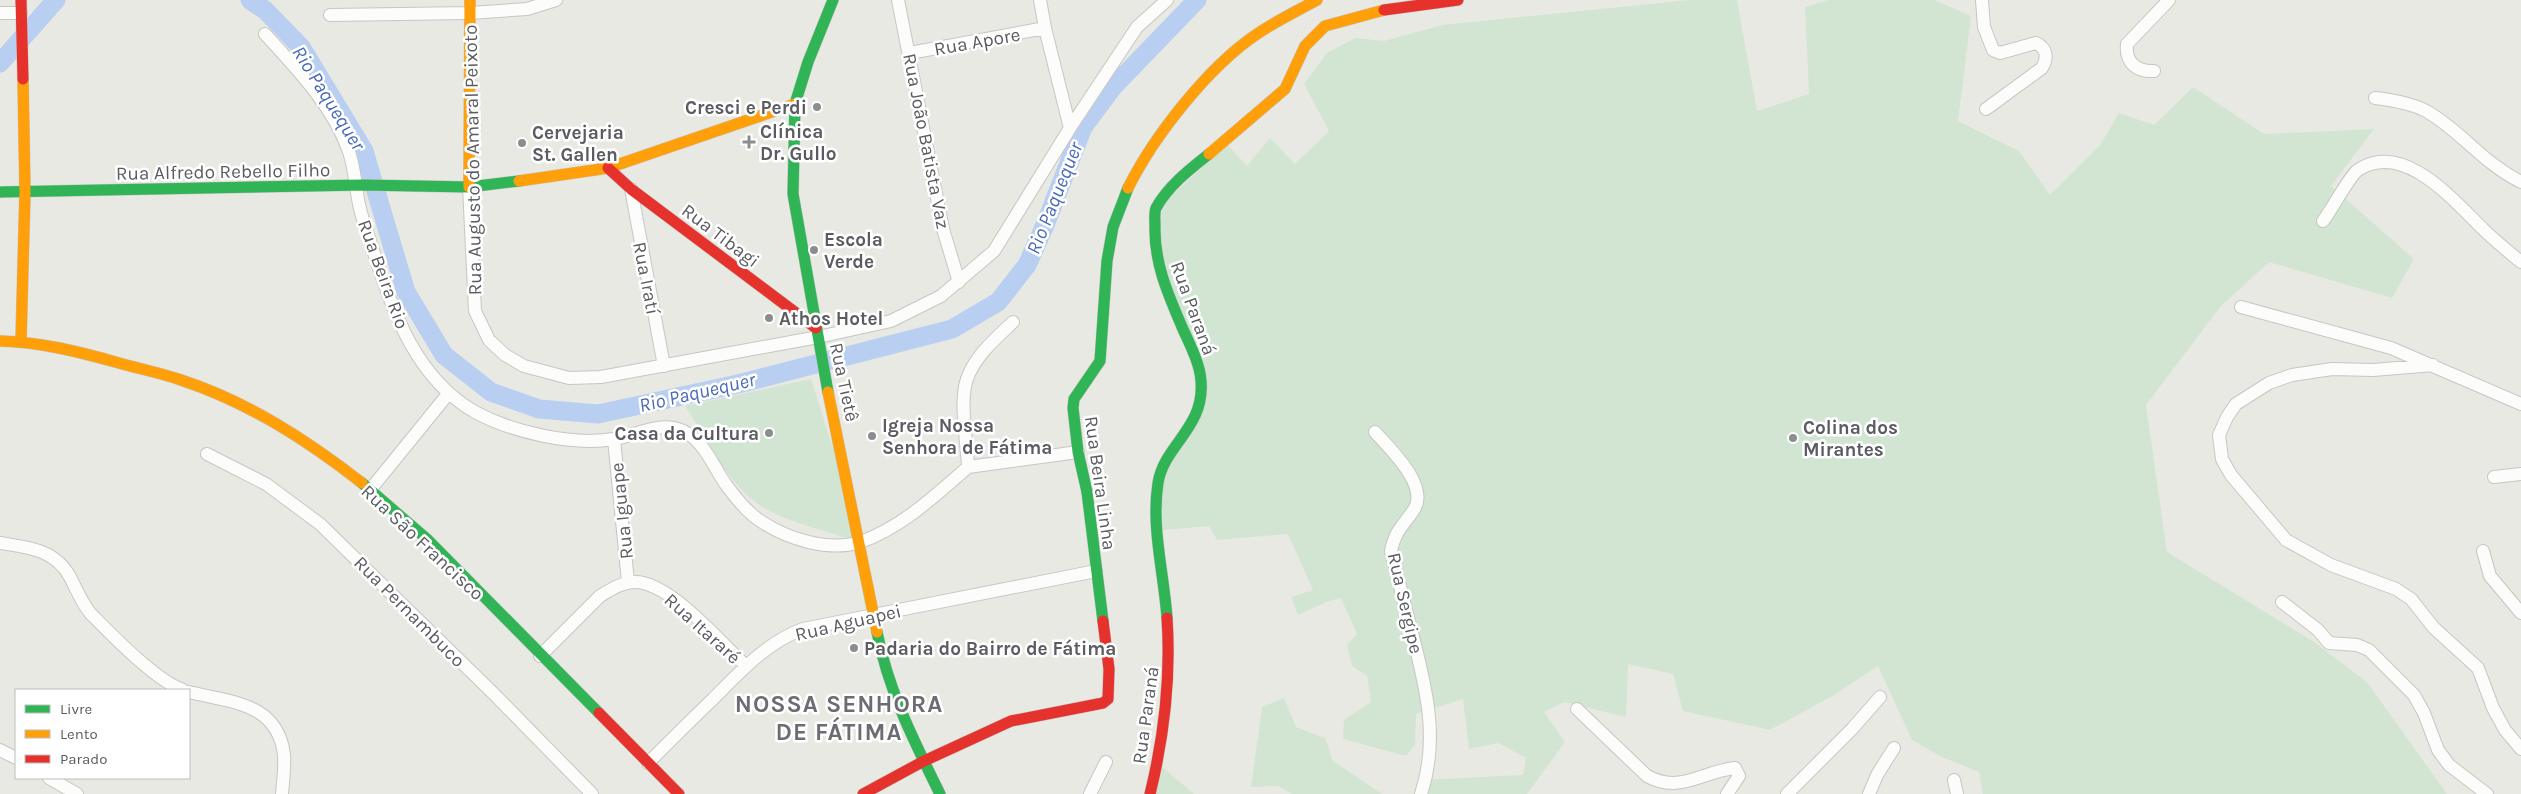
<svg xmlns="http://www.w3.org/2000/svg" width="2521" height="794" font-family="Karla,sans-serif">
  <rect width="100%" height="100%" fill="#e9e9e3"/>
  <!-- green -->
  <path fill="#d2e5d3" d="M1690,0H1737L1757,111L1809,94L1805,7L1828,0H1934L1971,16L1958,121L2019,151L2050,195L2100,145L2119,113L2154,125L2193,87L2264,134L2374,129L2331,186L2414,259L2392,298L2269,262L2220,307L2146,405L2167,552L2314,642L2367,682L2447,794H1983L1979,772L1942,757L1912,740L1878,666L1834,695L1770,730L1683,711L1673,674L1628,664L1626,717L1564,702L1544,712L1565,742L1527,794H1415L1419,780L1523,775L1526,758L1498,743L1469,749L1463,699L1416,714L1415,745L1406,756L1343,739L1344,720L1371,702L1367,676L1352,666L1347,645L1357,634L1341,598L1329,601L1298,615L1291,597L1313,590L1288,534L1217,540L1209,526L1163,530L1161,483L1195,403L1198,377L1160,249L1157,225L1165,202L1227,144L1247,166L1270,138L1295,164L1329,131L1304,84L1327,53L1355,38L1384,41L1442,25Z
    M811,379L854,514L859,542C832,533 780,520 758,504C726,481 706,438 685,406Z
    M1284,698L1296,727L1325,738L1333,761L1382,794H1292L1278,786L1251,787L1262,707Z
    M1160,765L1194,794H1148Z"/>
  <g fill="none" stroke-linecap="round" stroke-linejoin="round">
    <!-- river -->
    <path stroke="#b9cff1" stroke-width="19" d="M250,0L265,10L301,47L364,151L406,292L444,355L491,392L539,409L598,414L738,384L952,329L998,302L1027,265L1045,225L1083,127L1113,87L1197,0
      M0,63L56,0"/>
    <defs>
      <path id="street" d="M898,0L943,229L959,282
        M1040,0L1045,28L1070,128
        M1982,0L1984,27L1993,50L2000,53L2036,43C2047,48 2048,58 2042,68L1986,109
        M0,13H21
        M330,15L470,13L527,9L556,0
        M265,34C296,68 332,105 348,149C355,167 355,186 359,204C362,220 369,237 374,253C393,313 417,379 475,412C512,432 572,446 614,439C636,436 660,420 683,431C706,441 715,472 730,490C739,502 749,514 762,522C788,539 829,552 860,542C901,528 936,495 968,467
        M910,53L1045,28
        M2154,71C2136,72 2125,62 2127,44L2169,0
        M2375,98C2393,100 2412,103 2428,112C2463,133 2483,163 2521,182
        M469,187L475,311L489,340L505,355L524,366L569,378L601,377L818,337L891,321L941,296L994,251L1070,128L1137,27L1167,0
        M631,189L664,366
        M2323,221C2331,211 2350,175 2358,170C2404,140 2454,201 2483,229C2495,241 2508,251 2521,262
        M2241,307L2391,348L2521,404
        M2433,365L2373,370L2332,369L2292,375L2269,383L2236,404L2227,417L2219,435L2222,459L2231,475L2286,540L2331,565L2396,589L2411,599L2434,628L2478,668L2493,708L2505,730L2521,749
        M1375,432C1390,449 1431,487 1413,511C1402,527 1395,531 1391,551C1398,577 1404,603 1411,629C1425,683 1440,738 1421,794
        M614,439L628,582
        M207,454L266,484L320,524L495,695L592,794
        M968,467C967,442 959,401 967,379C975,356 995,339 1013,322
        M968,467L1078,452
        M2494,477L2521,474
        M370,490L448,394
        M0,543C27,547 55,549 70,577C77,590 81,602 91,614C112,635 156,681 183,690
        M2483,551L2490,576L2521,613
        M2282,602L2318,630L2329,643L2357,645L2369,650L2414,695L2424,713L2438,750L2449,765L2487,794
        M540,656L600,596C610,590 622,582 635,582C670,582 720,642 746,666
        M189,692C229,702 278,702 284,755C285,768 283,781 282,794
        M1577,709L1647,776C1680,794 1700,772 1735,768L1739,776L1727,794
        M0,750L16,758
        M648,763C669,742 691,720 713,699C740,672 767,642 803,629L1096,571
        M49,778L77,794
        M1954,780L1957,794
        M1090,794L1106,762
        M1787,794L1852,729L1880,697
        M1869,794L1877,775L1894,748"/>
      <path id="fast" d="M0,192L363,185L469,187L519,181
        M828,392L793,194L795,104L808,62L833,0
        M362,483L428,540L599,713
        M1167,618C1164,574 1151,527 1158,483C1164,445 1205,428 1201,381C1200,363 1189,343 1182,327C1168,294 1154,263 1155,226C1155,220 1154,213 1156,208C1168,186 1190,169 1209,154
        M1103,621L1087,492L1078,452L1073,408L1074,399L1100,361L1107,261L1113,227L1128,188
        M877,632C888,690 914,741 940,794"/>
      <path id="slow" d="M1209,154L1285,89L1305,46L1325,26L1384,10
        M519,181L608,168L795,104
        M469,187L470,0
        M1128,188C1154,136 1208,67 1257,34C1276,21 1297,11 1317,0
        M0,341C41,342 80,352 119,363C140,369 161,373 181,380C248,402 307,440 362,483
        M21,341L25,192L23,79
        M828,392L877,632"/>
      <path id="jam" d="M21,0L23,79
        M1384,10L1458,0
        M608,168L631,189L816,328
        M599,713L679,794
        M863,794L924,761L1011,721L1103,703L1108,699L1109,669L1103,621
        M1150,794C1164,737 1171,677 1167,618"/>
    </defs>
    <!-- street casing -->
    <use href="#street" stroke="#c6c6c4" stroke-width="14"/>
    <!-- fast casing -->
    <use href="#fast" stroke="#c6c6c5" stroke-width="12"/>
    <!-- slow casing -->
    <use href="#slow" stroke="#c6c6c5" stroke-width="12"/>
    <!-- jam casing -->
    <use href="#jam" stroke="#c6c6c5" stroke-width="12"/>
    <!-- street -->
    <use href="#street" stroke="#fcfcfb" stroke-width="12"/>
    <!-- fast -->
    <use href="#fast" stroke="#30b455" stroke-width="11"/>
    <!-- slow -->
    <use href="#slow" stroke="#ff9f0a" stroke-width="11"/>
    <!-- jam -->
    <use href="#jam" stroke="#e5322d" stroke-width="11"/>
  </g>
  <!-- markers -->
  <g fill="#8c8d8e" stroke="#fff" stroke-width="2">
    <circle cx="817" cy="107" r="5"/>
    <path d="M746.5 134.5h5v5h5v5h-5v5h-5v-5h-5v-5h5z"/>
    <circle cx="522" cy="143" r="5"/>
    <circle cx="814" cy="250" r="5"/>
    <circle cx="769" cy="318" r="5"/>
    <circle cx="769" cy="433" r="5"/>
    <circle cx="872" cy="436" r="5"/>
    <circle cx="1793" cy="438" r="5"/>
    <circle cx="854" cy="648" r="5"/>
  </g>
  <g text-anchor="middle" stroke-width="5" stroke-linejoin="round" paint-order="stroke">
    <!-- street labels -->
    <g font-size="19" fill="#5a5c61" stroke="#fff">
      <text transform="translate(977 41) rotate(-10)" y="7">Rua Apore</text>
      <text transform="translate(927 141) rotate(79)" y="7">Rua João Batista Vaz</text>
      <text transform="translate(472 160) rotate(-91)" y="7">Rua Augusto do Amaral Peixoto</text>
      <text transform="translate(223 171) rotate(-1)" y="7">Rua Alfredo Rebello Filho</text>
      <text transform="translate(721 235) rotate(37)" y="7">Rua Tibagi</text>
      <text transform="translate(384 274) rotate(70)" y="7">Rua Beira Rio</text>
      <text transform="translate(647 278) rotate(79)" y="7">Rua Iratí</text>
      <text transform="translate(1194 308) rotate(70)" y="7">Rua Paraná</text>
      <text transform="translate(845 382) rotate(78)" y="7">Rua Tietê</text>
      <text transform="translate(1101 483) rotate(82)" y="7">Rua Beira Linha</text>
      <text transform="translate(621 511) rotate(-96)" y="7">Rua Iguape</text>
      <text transform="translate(423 542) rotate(43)" y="7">Rua São Francisco</text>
      <text transform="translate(1406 603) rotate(77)" y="7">Rua Sergipe</text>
      <text transform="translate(410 611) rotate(45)" y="7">Rua Pernambuco</text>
      <text transform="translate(848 622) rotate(-13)" y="7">Rua Aguapei</text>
      <text transform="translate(703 628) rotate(42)" y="7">Rua Itararé</text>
      <text transform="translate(1145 715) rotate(-82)" y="7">Rua Paraná</text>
    </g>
    <!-- poi labels -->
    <g font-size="19" font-weight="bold" fill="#5a5c61" stroke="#fff" text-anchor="start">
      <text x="807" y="114" text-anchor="end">Cresci e Perdi</text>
      <text x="760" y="138">Clínica<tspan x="760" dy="22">Dr. Gullo</tspan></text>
      <text x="532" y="139">Cervejaria<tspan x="532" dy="22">St. Gallen</tspan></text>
      <text x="824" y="246">Escola<tspan x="824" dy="22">Verde</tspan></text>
      <text x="779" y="325">Athos Hotel</text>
      <text x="882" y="432">Igreja Nossa<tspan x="882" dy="22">Senhora de Fátima</tspan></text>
      <text x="1803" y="434">Colina dos<tspan x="1803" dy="22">Mirantes</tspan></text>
      <text x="759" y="440" text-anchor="end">Casa da Cultura</text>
      <text x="864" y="655">Padaria do Bairro de Fátima</text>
    </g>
    <!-- water labels -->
    <g font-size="20" font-style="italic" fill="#4b6bb8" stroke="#fff">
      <text transform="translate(329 98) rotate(58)" y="7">Rio Paquequer</text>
      <text transform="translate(1054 198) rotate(-68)" y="7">Rio Paquequer</text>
      <text transform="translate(697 392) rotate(-13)" y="7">Rio Paquequer</text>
    </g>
    <!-- district labels -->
    <g font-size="24" font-weight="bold" letter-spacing="1" fill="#6b6d73" stroke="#fff">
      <text x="839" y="712">NOSSA SENHORA<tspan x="839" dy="28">DE FÁTIMA</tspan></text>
    </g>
  </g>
  <!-- legend -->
  <rect x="15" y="689" width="175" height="90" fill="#ffffff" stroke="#bdbec0"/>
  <rect x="25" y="705" width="25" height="8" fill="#30b455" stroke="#bdbec0"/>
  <text x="60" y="714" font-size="15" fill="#5a5c61">Livre</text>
  <rect x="25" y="730" width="25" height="8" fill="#ff9f0a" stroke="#bdbec0"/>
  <text x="60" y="739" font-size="15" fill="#5a5c61">Lento</text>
  <rect x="25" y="755" width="25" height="8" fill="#e5322d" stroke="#bdbec0"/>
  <text x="60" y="764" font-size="15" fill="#5a5c61">Parado</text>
</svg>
